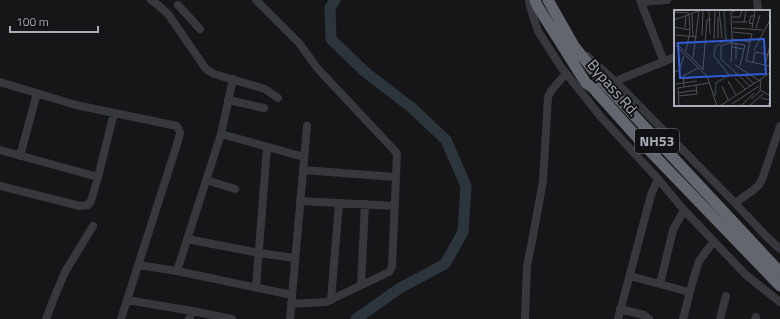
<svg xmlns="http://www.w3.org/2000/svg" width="780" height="319" font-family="'Titillium Web',sans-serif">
  <rect width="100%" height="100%" fill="#161618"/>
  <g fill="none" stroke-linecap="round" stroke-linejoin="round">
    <!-- river -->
    <path stroke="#2c353c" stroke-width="11" d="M335,0L330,8L331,39L364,71L412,108L446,140L466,186L463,232L445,264L400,288L356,319"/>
    <!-- minor -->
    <path stroke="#37383d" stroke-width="8" d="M151,0L158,5L168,14L206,69L214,74L265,89L278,98
      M256,0L299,43L318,69L395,151L397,154L392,267L389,272L326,302L291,304
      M529,0L530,7L538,31L545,42L561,67L601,117L658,179L684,210L746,275L780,302
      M640,0L664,62
      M757,0L758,11
      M641,2L667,0
      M178,5L200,29
      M587,56L617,83L735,203L767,237L780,249
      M0,82L76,105L177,126L180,132L179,138L127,300L192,311L232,319
      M615,86L619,80L623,78L675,57
      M228,100L264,108
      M221,134L304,157
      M0,150L98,177
      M20,156L37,93
      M303,170L396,177
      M206,180L235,189
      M0,186L80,206L88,205L91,201L98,177L114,113
      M300,201L395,206
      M735,203L752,191L759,185L763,177L780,126
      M187,239L259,253L295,258
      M138,265L177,271L292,295
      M177,271L221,134L233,79
      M630,276L689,292
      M660,284L673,230L684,210
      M361,285L365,204
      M256,287L267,147
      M331,300L339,203
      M620,309L644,315L649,319
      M46,319L56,293L65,272L93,226
      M121,319L127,300
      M189,319L192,311
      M290,319L307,126
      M525,319L527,266L533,236L543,181L548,97L551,91L566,73
      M618,319L651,195L658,179
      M683,319L692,284L699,261L714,241
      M720,319L726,296
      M755,319L756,317"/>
    <!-- highway -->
    <path stroke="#63666e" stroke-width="11" d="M535,0L538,7L577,69L586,83L593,88L645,146L780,286
      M548,0L574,46L601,80L780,272"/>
  </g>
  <g text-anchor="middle" stroke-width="4" stroke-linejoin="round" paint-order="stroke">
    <!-- shield labels -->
    <rect fill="#111113" stroke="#7b7e86" stroke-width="1" x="635" y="129" width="44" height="24" rx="3"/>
    <g font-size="14" font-weight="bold" fill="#a8adb8">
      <text x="657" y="146">NH53</text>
    </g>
    <!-- street labels -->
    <g font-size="15" fill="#a8adb8" stroke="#111113">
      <text transform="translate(613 88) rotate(49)" y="5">Bypass Rd.</text>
    </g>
  </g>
  <!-- overview -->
  <g transform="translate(674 10)">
    <rect width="96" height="96" fill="#161618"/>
    <path fill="none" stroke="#2c353c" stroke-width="2" d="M41,86L42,73L55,65L40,46L41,37L52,30L50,0"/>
    <path fill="none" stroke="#505258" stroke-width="1" d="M35,0L36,24M45,0L48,28M63,0L57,2L58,29L76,32L72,51L96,56M0,2L15,3M18,3L19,26M15,4L16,20M58,7H66L68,0M0,10L27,0M59,12H73M70,12L72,0M79,14L75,13L77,6H81M0,17L16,20M11,18L12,5M59,18L89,20M78,18L81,0M82,18L86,5M59,22L78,24L76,32M2,25L23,27M28,25L29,0M44,28V7M40,29L41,0M58,32L47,36V49L76,76M2,33L30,60M58,33L71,35M0,34L33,66L43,96M58,37L70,39M80,40L96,10M12,41L16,21M19,48L25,1M62,49V34M57,52L58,32M79,52L81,42L96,45M61,55L86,71M91,55L96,36M66,56L71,35M29,59L33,10L37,9M0,61H5L10,46M71,65L80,74M61,68L71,79M9,69L22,67M87,70L86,80L96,86M54,71L62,85M2,74L23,71M48,76L54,90M10,77L9,66L24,58M4,83L23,80M5,86L23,84L22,75M87,88L96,90L94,96M77,89L86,81M58,94L85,76M5,96L4,78L35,73M46,96L96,63M67,96L80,83M75,96L89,84"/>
    <path fill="#325cd3" fill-opacity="0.15" stroke="#325cd3" stroke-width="2" d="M90,29L92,64L6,68L4,33Z"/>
    <rect width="96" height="96" fill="none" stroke="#a8adb8" stroke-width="2"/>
  </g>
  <!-- scale -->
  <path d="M10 26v6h88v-6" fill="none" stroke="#a8adb8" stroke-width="2"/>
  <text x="16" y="26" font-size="12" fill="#a8adb8" stroke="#111113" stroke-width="3" paint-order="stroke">100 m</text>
</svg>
